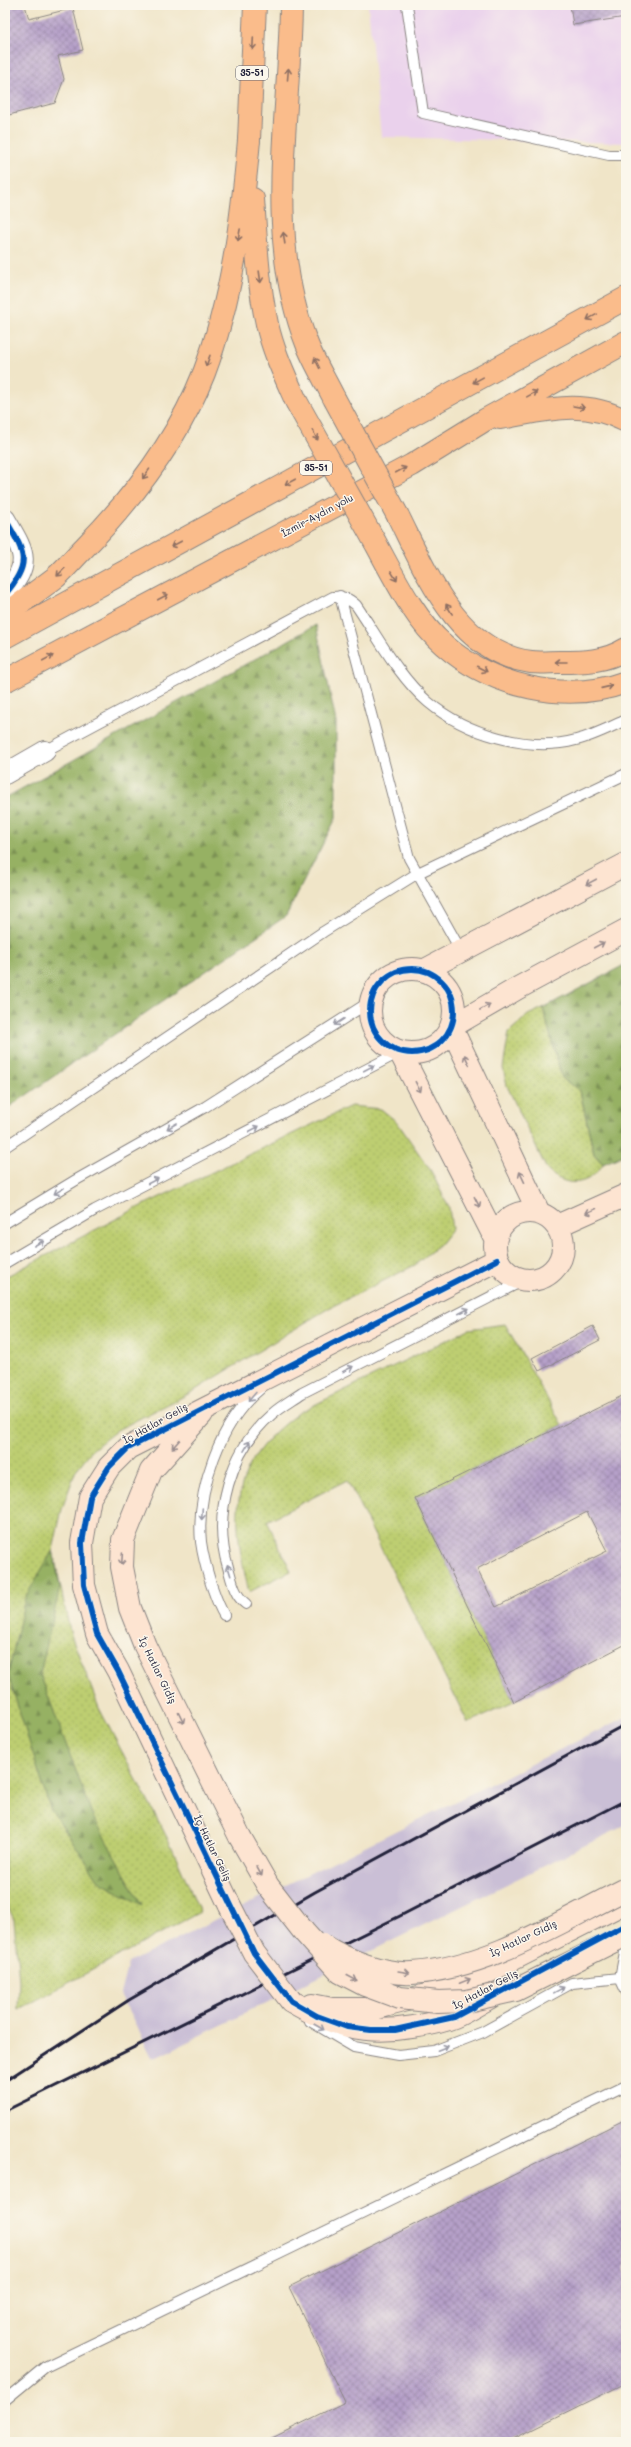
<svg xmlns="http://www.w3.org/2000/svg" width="631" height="2447" font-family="Mali,sans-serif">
  <defs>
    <pattern id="grass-dots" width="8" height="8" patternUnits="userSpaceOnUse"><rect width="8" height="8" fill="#bdce71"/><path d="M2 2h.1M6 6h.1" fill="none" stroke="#a2b163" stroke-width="1.8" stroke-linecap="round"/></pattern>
    <pattern id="forest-firs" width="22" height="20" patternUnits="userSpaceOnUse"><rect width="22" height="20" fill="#96b163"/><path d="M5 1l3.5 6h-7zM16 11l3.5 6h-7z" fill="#7a9053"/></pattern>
    <pattern id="building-cross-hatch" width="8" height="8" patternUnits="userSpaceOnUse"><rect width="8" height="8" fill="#b6a0c9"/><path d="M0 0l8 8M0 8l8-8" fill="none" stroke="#9482a4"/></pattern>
  </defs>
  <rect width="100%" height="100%" fill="#fbf7ec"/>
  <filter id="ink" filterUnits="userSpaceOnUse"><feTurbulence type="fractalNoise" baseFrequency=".025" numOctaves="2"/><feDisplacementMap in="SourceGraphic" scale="8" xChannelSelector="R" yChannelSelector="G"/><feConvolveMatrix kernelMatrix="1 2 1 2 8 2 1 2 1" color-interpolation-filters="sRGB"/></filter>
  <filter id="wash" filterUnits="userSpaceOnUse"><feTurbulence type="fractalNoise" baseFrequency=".012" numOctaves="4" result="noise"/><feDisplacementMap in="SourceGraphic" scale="16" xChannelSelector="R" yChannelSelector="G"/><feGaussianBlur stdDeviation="0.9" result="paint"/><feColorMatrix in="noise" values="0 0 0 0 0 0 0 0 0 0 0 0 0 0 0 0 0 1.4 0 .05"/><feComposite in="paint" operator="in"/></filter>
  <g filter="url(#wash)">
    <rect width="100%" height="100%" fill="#f0e5c8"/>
    <!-- built -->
    <path fill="#ead1ec" d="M368,5H626V143L381,137Z"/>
    <!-- railway -->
    <path fill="#cabfd6" d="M626,1717V1825L153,2059L120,1994L128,1963Z"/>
    <!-- grass -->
    <path fill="url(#grass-dots)" stroke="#707856" d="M543,1008L562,1078L580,1091L594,1154L603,1164C589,1187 565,1188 547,1170L507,1086L503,1068L509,1032L528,1015Z
      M351,1106L381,1109L397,1122L431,1171L449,1208L452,1229L441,1243L415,1265L329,1308L192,1392L117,1430L92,1450L76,1470L62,1509L53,1550L70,1632L99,1708L171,1845L200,1912L18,2010L19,1981L14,1920L5,1900V1277L137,1208Z
      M505,1324L562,1425L415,1498L514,1702L468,1723L347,1480L267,1521L291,1571L249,1592C230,1514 228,1463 300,1412L469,1329Z"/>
    <!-- forest -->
    <path fill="url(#forest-firs)" stroke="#5c6a4f" d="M316,625L336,722V818L286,916L5,1110V798Z
      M626,964V1154L603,1164L594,1154L580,1091L562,1078L543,1008Z
      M53,1550L60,1587L40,1674L93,1817L142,1905L100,1882L50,1808L8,1675L25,1598Z"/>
    <g id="blocks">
      <!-- building -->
      <path fill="url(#building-cross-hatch)" fill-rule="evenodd" d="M12,5H25L29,19L73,8L83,50L58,56L64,79L55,103L5,116V7Z
        M570,5H626V17L573,25Z
        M593,1326L600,1340L539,1371L532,1358Z
        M626,1394V1644L514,1702L415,1498ZM587,1512L607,1551L496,1607L477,1569Z
        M626,2119V2383L507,2442H264L345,2402L289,2287Z"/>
    </g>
  </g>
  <g filter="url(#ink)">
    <use href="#blocks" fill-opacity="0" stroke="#898482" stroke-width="1"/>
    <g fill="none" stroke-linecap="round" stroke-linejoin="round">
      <defs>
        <path id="lane" d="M407,5L423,113L609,155H626
          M340,596L409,858L461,951
          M45,751L333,597C343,596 348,598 356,605C378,637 398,676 428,702C465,733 528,753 576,740C593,736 610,727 626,720
          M5,1147L323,932L418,873L626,774
          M5,1223L76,1180L205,1107L371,1001
          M5,1263L95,1210L400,1052
          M246,1604C234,1595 232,1581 228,1567C212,1515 230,1450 272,1414C281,1406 292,1400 302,1393L524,1280
          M224,1615C218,1605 215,1595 211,1584C207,1571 203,1557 201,1542C196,1491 220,1421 261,1388
          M620,1978L626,1991
          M310,2021L354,2047L398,2055L434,2051L483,2032L572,1983L620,1978L626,1947
          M5,2400L45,2367L626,2086"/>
        <path id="street" d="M5,519C24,552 33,562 5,594
          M5,774L45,751"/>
        <path id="secondary" d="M370 1011a42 42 0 1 1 84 0a42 42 0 1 1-84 0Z
          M425,970L626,864
          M451,1027L539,1213
          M451,1027L518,988L626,930
          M400,1052L495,1238
          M495 1246a34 34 0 1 1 68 0a34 34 0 1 1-68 0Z
          M557,1226L626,1195
          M202,1414L151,1471L123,1540L122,1567L130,1608L145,1646L240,1837
          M230,1906L118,1671L97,1634L84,1585L82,1543L90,1497L109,1467L128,1448L497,1260
          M291,2001C333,2026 364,2035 413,2027C426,2025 442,2022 454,2017C466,2012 478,2004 489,1998
          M312,2005L332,2009H373L438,1992L490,1971L626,1902"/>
        <path id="primary" d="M249,140L255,5"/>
        <path id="highway" d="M291,5C290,117 264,236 307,344C314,362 325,380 334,398
          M253,199C256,240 258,283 267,324C273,351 285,376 296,401
          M500,418C546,410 583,398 626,421
          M398,516C427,574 458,653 531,662C540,663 550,662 559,662C583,662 605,662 626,649
          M375,542C393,575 415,621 444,645C492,687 566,704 626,682
          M5,615C22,602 39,590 56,577C66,568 75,557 85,547C134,497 178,439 204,373C232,299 242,219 249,140
          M5,637L626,298
          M5,681L412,465L485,420L626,342"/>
      </defs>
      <!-- lane casing -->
      <use href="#lane" stroke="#898482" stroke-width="12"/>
      <!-- street casing -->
      <use href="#street" stroke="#898482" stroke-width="22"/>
      <!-- secondary casing -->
      <use href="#secondary" stroke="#898482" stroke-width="24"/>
      <!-- primary casing -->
      <use href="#primary" stroke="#898482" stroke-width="24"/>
      <!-- highway casing -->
      <use href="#highway" stroke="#898482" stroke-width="24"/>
      <!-- lane -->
      <use href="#lane" stroke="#fff" stroke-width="10"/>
      <!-- street -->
      <use href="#street" stroke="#fff" stroke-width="20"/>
      <!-- secondary -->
      <use href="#secondary" stroke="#fde4d1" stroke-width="22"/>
      <!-- primary -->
      <use href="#primary" stroke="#fabc8b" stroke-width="22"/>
      <!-- highway -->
      <use href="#highway" stroke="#fabc8b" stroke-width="22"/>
      <!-- rail -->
      <path stroke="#22223b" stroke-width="3" d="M5,2081L129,2000L315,1892L626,1724
        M5,2111L400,1916L626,1800"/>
      <defs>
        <path id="secondary-bridge" d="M240,1837L268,1886L304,1932L340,1972L365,1985L400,1998L438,2002L467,2001L516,1990L626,1935
          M230,1906L254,1953L291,2001
          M323,1945C345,1960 386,1975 412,1973C488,1968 559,1922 626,1889"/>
        <path id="highway-bridge" d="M334,398L398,516
          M296,401L375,542"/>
      </defs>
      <!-- secondary-bridge casing -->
      <use href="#secondary-bridge" stroke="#898482" stroke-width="24" stroke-linecap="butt"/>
      <!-- highway-bridge casing -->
      <use href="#highway-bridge" stroke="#898482" stroke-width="24" stroke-linecap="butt"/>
      <!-- secondary-bridge -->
      <use href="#secondary-bridge" stroke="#fde4d1" stroke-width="22"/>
      <!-- highway-bridge -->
      <use href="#highway-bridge" stroke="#fabc8b" stroke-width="22"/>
      <defs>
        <path id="cycleway" d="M5,519C24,552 33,562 5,594
          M370 1011a42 42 0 1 1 84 0a42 42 0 1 1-84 0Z
          M497,1260L128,1448L109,1467L90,1497L82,1543L84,1585L97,1634L118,1671L254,1953L291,2001L317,2016L347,2027L371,2030H395L454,2017L626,1925"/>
      </defs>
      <!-- cycleway casing -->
      <use href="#cycleway" stroke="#fbf7ec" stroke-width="8"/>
      <!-- cycleway -->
      <use href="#cycleway" stroke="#0057b8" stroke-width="6"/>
    </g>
    <!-- one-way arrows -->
    <defs><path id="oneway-shaft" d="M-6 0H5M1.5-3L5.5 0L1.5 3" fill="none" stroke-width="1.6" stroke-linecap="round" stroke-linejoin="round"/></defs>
    <g stroke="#8e6f63">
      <use href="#oneway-shaft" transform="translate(253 44) rotate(93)"/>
      <use href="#oneway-shaft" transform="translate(288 74) rotate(-85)"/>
      <use href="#oneway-shaft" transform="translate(239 235) rotate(101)"/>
      <use href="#oneway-shaft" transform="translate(284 238) rotate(-98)"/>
      <use href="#oneway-shaft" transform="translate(260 277) rotate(82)"/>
      <use href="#oneway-shaft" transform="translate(592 317) rotate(151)"/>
      <use href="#oneway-shaft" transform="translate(208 361) rotate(109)"/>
      <use href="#oneway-shaft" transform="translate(317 363) rotate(-116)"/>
      <use href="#oneway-shaft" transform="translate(478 380) rotate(151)"/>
      <use href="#oneway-shaft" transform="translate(532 394) rotate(-29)"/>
      <use href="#oneway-shaft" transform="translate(579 407) rotate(10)"/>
      <use href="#oneway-shaft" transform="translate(315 435) rotate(61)"/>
      <use href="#oneway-shaft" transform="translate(401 470) rotate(-28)"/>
      <use href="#oneway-shaft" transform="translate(146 474) rotate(126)"/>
      <use href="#oneway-shaft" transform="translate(290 482) rotate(152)"/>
      <use href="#oneway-shaft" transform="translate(176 544) rotate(152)"/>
      <use href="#oneway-shaft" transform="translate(61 572) rotate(135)"/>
      <use href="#oneway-shaft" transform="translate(394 576) rotate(58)"/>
      <use href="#oneway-shaft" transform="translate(163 597) rotate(-28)"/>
      <use href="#oneway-shaft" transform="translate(449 609) rotate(-122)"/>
      <use href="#oneway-shaft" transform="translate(48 658) rotate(-28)"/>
      <use href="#oneway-shaft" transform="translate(561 662) rotate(-180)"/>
      <use href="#oneway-shaft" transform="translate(482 669) rotate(27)"/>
      <use href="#oneway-shaft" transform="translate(607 687) rotate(-13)"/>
    </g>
    <g stroke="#9a8d8e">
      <use href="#oneway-shaft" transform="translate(591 882) rotate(152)"/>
      <use href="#oneway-shaft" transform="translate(599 945) rotate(-28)"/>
      <use href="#oneway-shaft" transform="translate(485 1007) rotate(-30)"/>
      <use href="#oneway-shaft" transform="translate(467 1060) rotate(-115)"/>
      <use href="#oneway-shaft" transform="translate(418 1087) rotate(63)"/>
      <use href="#oneway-shaft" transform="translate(522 1177) rotate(-115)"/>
      <use href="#oneway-shaft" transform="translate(477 1202) rotate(63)"/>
      <use href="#oneway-shaft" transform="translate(591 1211) rotate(156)"/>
      <use href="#oneway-shaft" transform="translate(176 1444) rotate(132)"/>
      <use href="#oneway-shaft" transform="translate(122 1559) rotate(94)"/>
      <use href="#oneway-shaft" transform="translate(181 1718) rotate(64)"/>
      <use href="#oneway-shaft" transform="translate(259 1871) rotate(61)"/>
      <use href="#oneway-shaft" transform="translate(404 1972) rotate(9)"/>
      <use href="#oneway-shaft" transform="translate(352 1978) rotate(28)"/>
      <use href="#oneway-shaft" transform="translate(465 1981) rotate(-22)"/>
    </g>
    <g stroke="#9c9ca7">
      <use href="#oneway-shaft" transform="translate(339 1022) rotate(147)"/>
      <use href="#oneway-shaft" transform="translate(369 1068) rotate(-28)"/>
      <use href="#oneway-shaft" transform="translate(172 1126) rotate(150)"/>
      <use href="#oneway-shaft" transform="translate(254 1129) rotate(-28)"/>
      <use href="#oneway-shaft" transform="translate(153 1181) rotate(-27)"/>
      <use href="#oneway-shaft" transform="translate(59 1191) rotate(149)"/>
      <use href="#oneway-shaft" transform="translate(39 1243) rotate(-30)"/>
      <use href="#oneway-shaft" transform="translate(464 1311) rotate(-27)"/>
      <use href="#oneway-shaft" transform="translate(348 1369) rotate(-27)"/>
      <use href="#oneway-shaft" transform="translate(252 1397) rotate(130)"/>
      <use href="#oneway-shaft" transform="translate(247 1446) rotate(-60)"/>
      <use href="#oneway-shaft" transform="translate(202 1514) rotate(93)"/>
      <use href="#oneway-shaft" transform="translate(229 1570) rotate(-107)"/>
      <use href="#oneway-shaft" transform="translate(559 1990) rotate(-29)"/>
      <use href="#oneway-shaft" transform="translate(319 2027) rotate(30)"/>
      <use href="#oneway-shaft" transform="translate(443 2048) rotate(-21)"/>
    </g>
  </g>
  <g text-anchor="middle" stroke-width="3" stroke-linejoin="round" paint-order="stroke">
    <!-- shield labels -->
    <g fill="#fbf7ec" stroke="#636270" stroke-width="1">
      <rect x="236" y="66" width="32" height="14" rx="3"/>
      <rect x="300" y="461" width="32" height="14" rx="3"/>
    </g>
    <g font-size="9" font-weight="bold" fill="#22223b">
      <text x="252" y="76">35-51</text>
      <text x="316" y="471">35-51</text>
    </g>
    <!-- street labels -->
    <g font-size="10" fill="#22223b" stroke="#fbf7ec">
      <text transform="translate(317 515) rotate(-28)" y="4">İzmir-Aydın yolu</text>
      <text transform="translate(155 1423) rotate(-29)" y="4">İç Hatlar Geliş</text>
      <text transform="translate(158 1670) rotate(64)" y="4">İç Hatlar Gidiş</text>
      <text transform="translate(213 1848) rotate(64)" y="4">İç Hatlar Geliş</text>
      <text transform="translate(523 1938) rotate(-25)" y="4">İç Hatlar Gidiş</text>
      <text transform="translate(485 1989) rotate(-28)" y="4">İç Hatlar Geliş</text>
    </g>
  </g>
  <!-- margin -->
  <rect width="631" height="2447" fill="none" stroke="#fbf7ec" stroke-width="20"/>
</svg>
